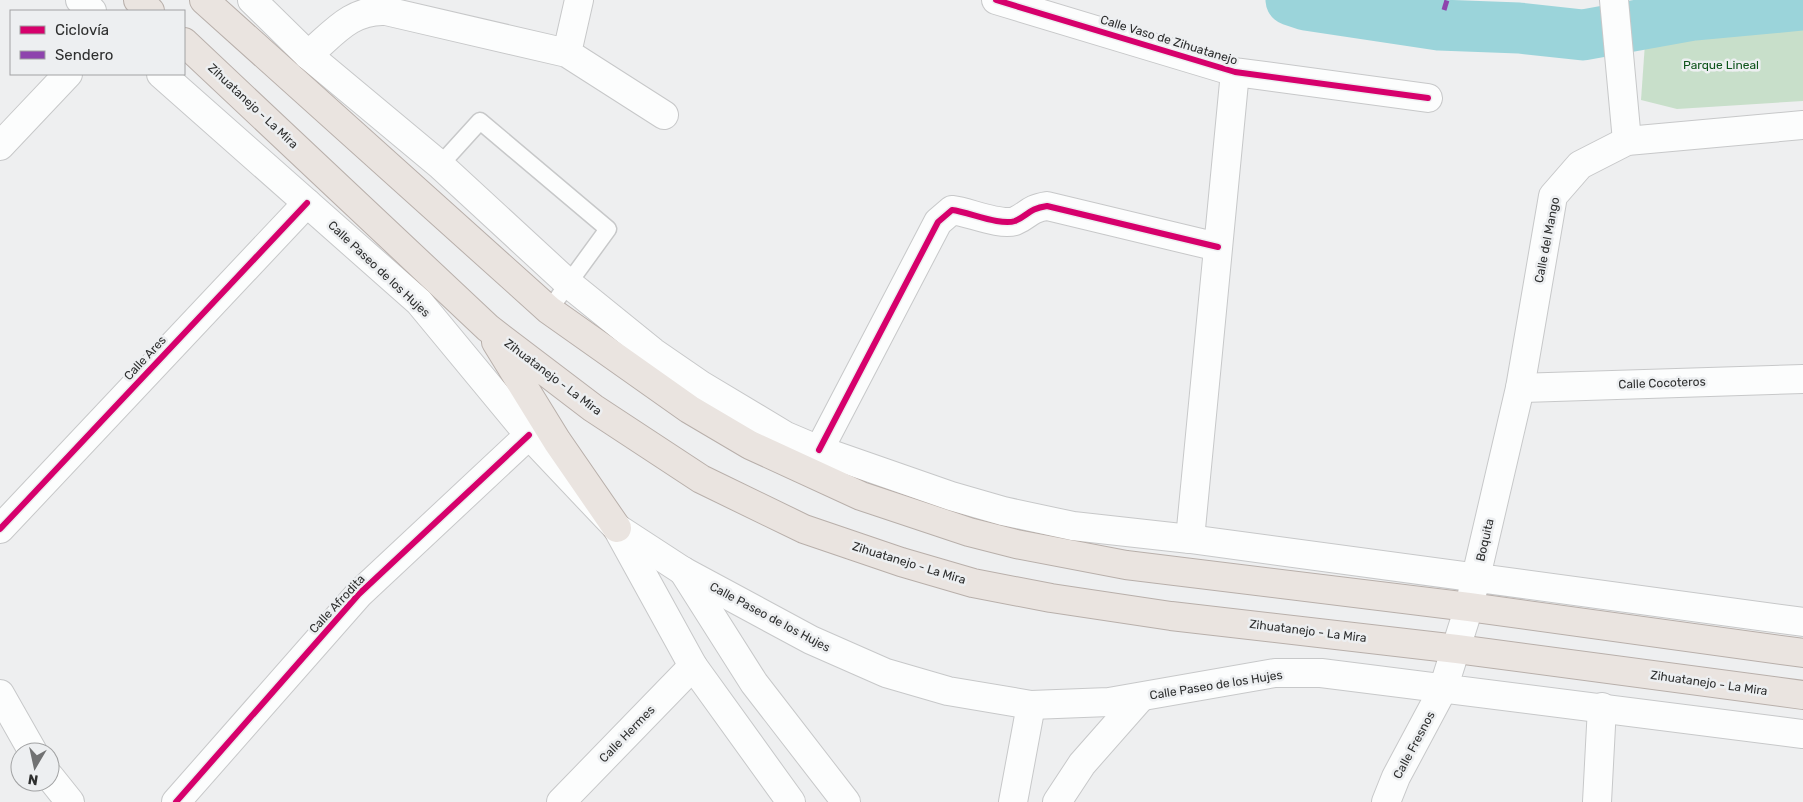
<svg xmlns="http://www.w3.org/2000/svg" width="1803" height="802" font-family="Rubik,sans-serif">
  <rect width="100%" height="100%" fill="#eeeff0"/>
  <!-- green -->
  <path fill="#c8dfca" d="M1803,19V101L1677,109L1641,100L1646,29Z"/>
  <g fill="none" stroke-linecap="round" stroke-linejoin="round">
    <!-- river -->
    <path stroke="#9bd4da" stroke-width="51" d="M1291,0L1306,5L1439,25L1519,28L1583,35L1694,15L1803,5"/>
    <defs>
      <path id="service" d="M440,165L480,121L608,229L549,310"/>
      <path id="minor" d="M996,0L1235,72L1428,98
        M567,53L579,0
        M308,55C333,34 351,9 386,11L567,53L664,115
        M0,146L68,74
        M1520,388L1803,379
        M819,450L938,222L952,210C969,212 1000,226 1015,221C1029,215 1028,209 1047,206L1218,247
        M0,529L307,203
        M1190,539L1235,72
        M176,802L359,594L529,435
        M561,802L693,666
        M1386,802L1396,777L1443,689
        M1597,802L1602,707"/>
      <path id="tertiary" d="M1614,0L1627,141
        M617,528L693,666L791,802
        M683,571L754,683L846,802
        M0,694L33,752
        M50,777L70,802
        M1013,802L1031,705
        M1057,802L1082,764L1141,697"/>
      <path id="secondary" d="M80,0L92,11
        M252,0L308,55L440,165L569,284L653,352L701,385L786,436L819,450L951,496L1003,511L1073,526L1190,539L1803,622
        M161,74L419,302L529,435L617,528L683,571L811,640L886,673L948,691L1031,705L1109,702L1275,673H1321L1803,734
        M1443,689L1469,607L1520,388L1553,196L1580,165L1627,141L1803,125"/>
      <path id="trunk" d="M138,0L150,11
        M204,0L549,310L689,409L750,445L861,496L969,532L1016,544L1126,565L1469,607L1803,653
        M184,42L488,328L593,408L701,479L804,529L901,562L973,583L1051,598L1171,616L1457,649L1803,695
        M496,342L557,441L617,528"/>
    </defs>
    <!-- service casing -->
    <use href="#service" stroke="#c7c8c9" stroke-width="19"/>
    <!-- minor casing -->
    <use href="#minor" stroke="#c7c8c9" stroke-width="30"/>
    <!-- tertiary casing -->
    <use href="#tertiary" stroke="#c7c8c9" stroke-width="30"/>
    <!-- secondary casing -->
    <use href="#secondary" stroke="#c7c8c9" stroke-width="30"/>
    <!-- trunk casing -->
    <use href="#trunk" stroke="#b8afaa" stroke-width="30"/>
    <!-- service -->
    <use href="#service" stroke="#fcfdfd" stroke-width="16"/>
    <!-- minor -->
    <use href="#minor" stroke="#fcfdfd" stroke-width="28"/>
    <!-- tertiary -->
    <use href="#tertiary" stroke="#fcfdfd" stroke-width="28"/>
    <!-- secondary -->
    <use href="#secondary" stroke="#fcfdfd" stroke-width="28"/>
    <!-- trunk -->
    <use href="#trunk" stroke="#eae4e0" stroke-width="28"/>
    <!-- quiet -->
    <path stroke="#8e44ad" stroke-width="5" stroke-dasharray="10 5" stroke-linecap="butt" d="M1444,10L1447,0"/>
    <defs>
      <path id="cycleway" d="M996,0L1235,72L1428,98
        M819,450L938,222L952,210C969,212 1000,226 1015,221C1029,215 1028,209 1047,206L1218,247
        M0,529L307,203
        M176,802L359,594L529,435"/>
    </defs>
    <!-- cycleway casing -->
    <use href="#cycleway" stroke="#edeff1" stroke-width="9"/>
    <!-- cycleway -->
    <use href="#cycleway" stroke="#d6006c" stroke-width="6"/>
  </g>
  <g text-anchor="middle" stroke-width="5" stroke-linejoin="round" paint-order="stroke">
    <!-- street labels -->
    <g font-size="12" fill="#2e2f2f" stroke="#edeff1">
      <text transform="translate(1169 40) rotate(17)" y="4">Calle Vaso de Zihuatanejo</text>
      <text transform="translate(253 106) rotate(43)" y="4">Zihuatanejo - La Mira</text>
      <text transform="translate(1547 240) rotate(-79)" y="4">Calle del Mango</text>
      <text transform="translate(379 269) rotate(43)" y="4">Calle Paseo de los Hujes</text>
      <text transform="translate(145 358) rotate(-47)" y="4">Calle Ares</text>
      <text transform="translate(553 377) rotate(37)" y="4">Zihuatanejo - La Mira</text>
      <text transform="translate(1662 383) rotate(-2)" y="4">Calle Cocoteros</text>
      <text transform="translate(1485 540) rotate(-77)" y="4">Boquita</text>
      <text transform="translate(909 563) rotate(17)" y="4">Zihuatanejo - La Mira</text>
      <text transform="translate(337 604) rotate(-47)" y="4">Calle Afrodita</text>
      <text transform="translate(770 617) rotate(28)" y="4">Calle Paseo de los Hujes</text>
      <text transform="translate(1308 631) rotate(7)" y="4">Zihuatanejo - La Mira</text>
      <text transform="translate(1709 683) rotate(8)" y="4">Zihuatanejo - La Mira</text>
      <text transform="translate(1216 685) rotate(-9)" y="4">Calle Paseo de los Hujes</text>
      <text transform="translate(627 734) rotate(-46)" y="4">Calle Hermes</text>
      <text transform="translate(1414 745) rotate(-62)" y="4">Calle Fresnos</text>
    </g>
    <!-- park labels -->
    <g font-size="12" fill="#0d531a" stroke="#edeff1">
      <text x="1721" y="69">Parque Lineal</text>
    </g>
  </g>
  <!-- legend -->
  <rect x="10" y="10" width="175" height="65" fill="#edeff1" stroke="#a1a2a3"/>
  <rect x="20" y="26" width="25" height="8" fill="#d6006c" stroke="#a1a2a3"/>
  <text x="55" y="35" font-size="15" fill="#2e2f2f">Ciclovía</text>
  <rect x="20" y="51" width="25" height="8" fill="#8e44ad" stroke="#a1a2a3"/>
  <text x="55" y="60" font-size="15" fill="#2e2f2f">Sendero</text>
  <!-- north arrow -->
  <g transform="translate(35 767) rotate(189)"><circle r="24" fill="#edeff1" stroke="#a1a2a3"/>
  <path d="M0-4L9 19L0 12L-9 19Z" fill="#717273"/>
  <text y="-8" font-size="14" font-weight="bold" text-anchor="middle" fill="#2e2f2f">N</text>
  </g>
</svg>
